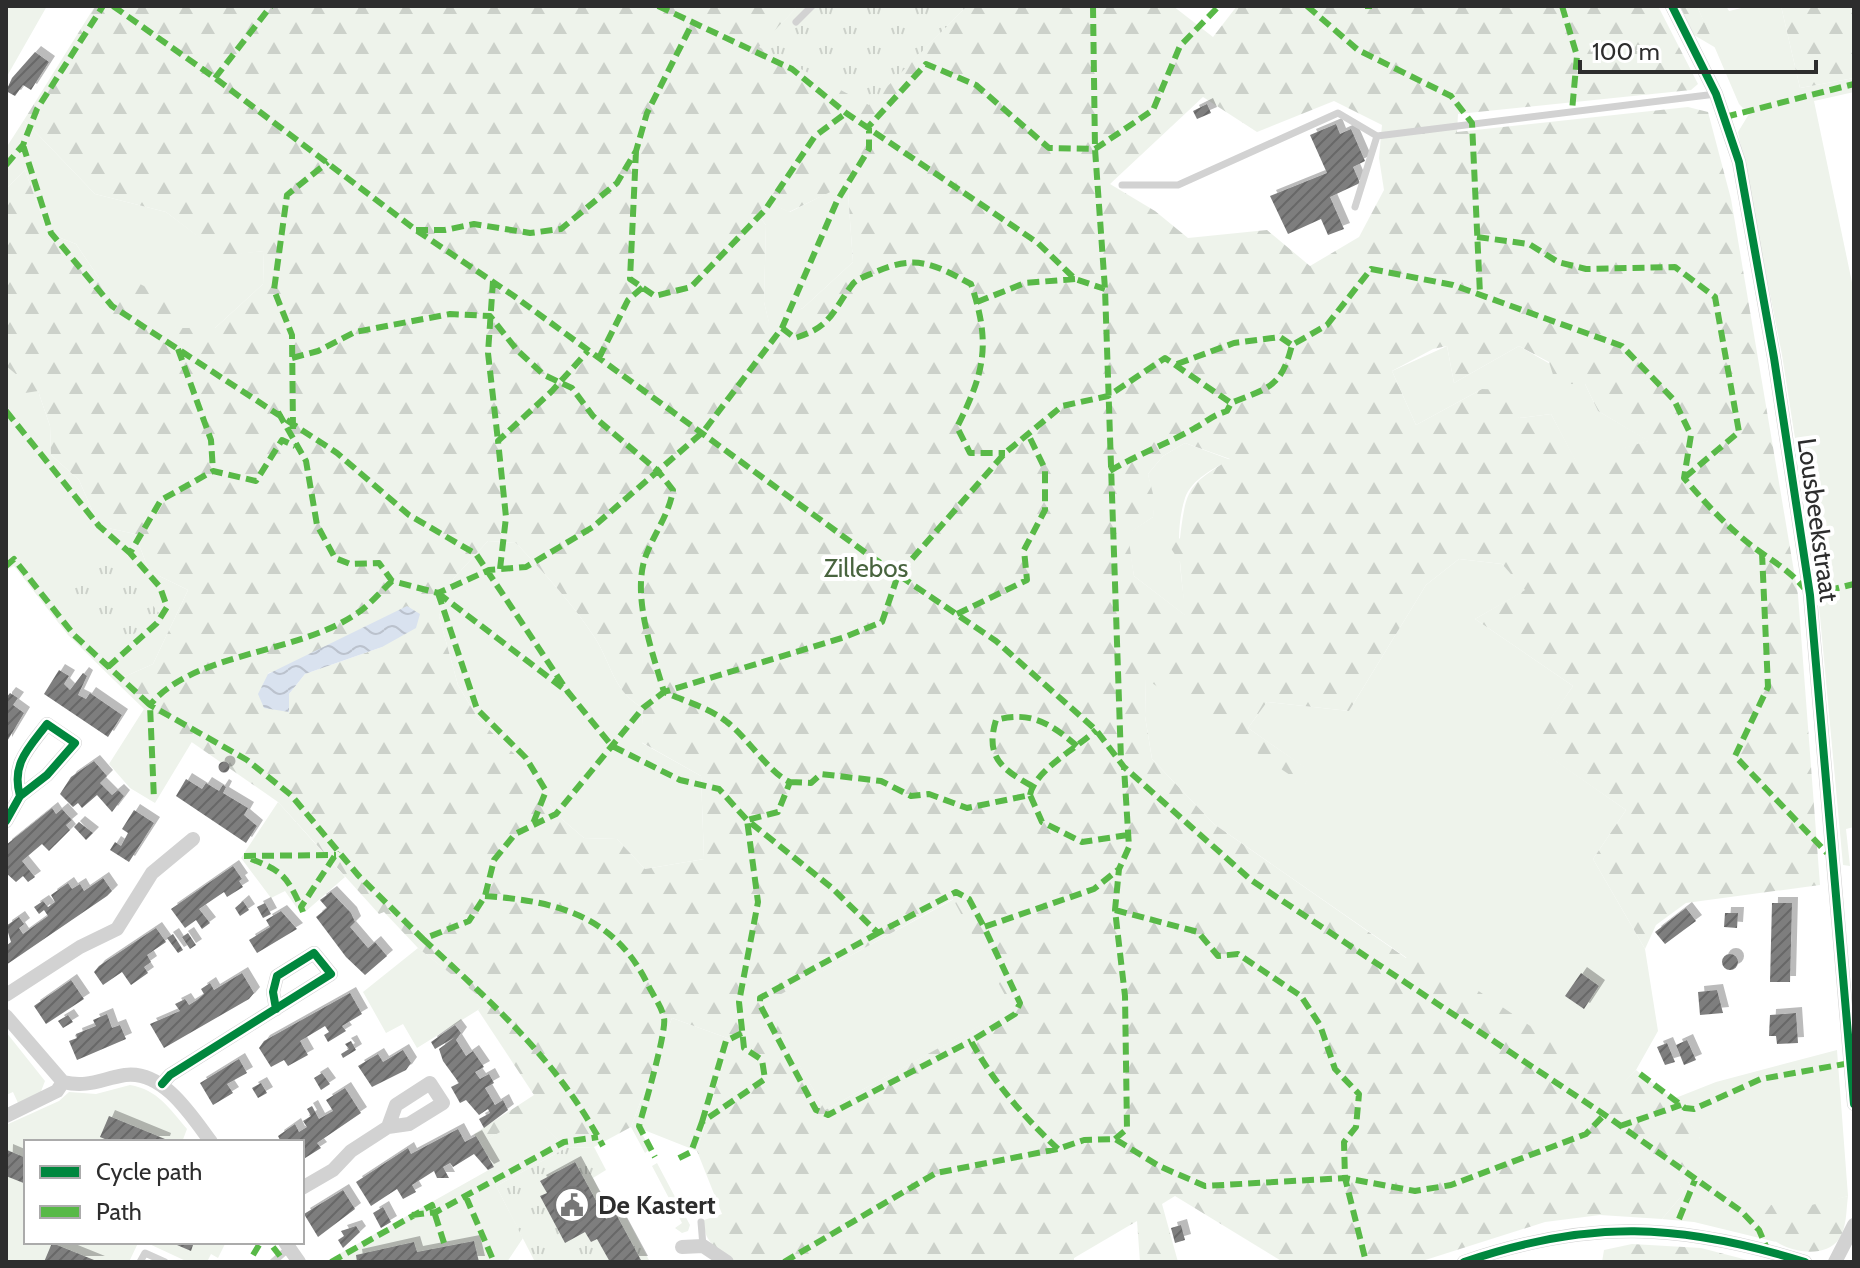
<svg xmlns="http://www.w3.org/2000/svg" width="1860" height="1268" font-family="Cabin,sans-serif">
  <defs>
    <pattern id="forest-firs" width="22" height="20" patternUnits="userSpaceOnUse" patternTransform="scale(2)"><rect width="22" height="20" fill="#eef3eb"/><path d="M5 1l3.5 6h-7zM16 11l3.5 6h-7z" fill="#ccd1ca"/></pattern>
    <pattern id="park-tufts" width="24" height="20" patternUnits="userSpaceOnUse" patternTransform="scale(2)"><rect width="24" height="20" fill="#eef3eb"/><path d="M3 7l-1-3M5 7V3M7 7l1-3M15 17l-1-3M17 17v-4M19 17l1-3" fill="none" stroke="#ccd1ca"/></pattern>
    <pattern id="water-waves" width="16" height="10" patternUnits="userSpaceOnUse" patternTransform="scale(2)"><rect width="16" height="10" fill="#d9e2ef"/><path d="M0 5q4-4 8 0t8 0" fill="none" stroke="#bbc2cd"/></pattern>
    <pattern id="building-hatch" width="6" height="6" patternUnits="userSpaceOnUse" patternTransform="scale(2)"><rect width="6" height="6" fill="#7e7e7e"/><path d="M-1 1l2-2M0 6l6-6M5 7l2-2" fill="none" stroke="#686868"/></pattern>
    <filter id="shadow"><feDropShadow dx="6" dy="-6" stdDeviation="0" flood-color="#0004"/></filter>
  </defs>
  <rect width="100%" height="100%" fill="#fff"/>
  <!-- grass -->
  <path fill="#eef3eb" d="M6,6H47L6,78Z
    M1697,6H1726L1729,11L1750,6H1781L1800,88L1854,78V92L1814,101L1854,292V827L1846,829L1850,866L1843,865L1816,573L1782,355L1738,132L1749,114L1739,104Z
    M24,120L95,194L166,212L223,255L264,251L263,284L215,328H176L99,278L76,244L48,233L25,170L6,189V148Z
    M851,181L848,193L853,262L803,308L769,323L764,302L766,225L757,214L767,202L790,212Z
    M1447,346L1454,383L1519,346L1585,384L1598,411L1649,441L1576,462L1551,414L1519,418L1482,389L1416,425L1392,371Z
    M6,366L38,391L50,426L51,455L79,480L99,526L135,534L149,571L188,590L153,664L115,681L68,635L14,566L6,570Z
    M1185,443L1231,460C1215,467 1191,480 1185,498C1173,535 1182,579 1186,616L1134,576L1127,534L1153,517L1154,502L1148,474L1163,456Z
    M488,541L516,543C544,573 573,604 595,638C612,665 613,691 643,708L642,743L701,776L704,859L645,869L617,839L584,838L556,814L522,761L479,720L458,685L439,616L454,578Z
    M1459,559L1502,564L1526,590L1475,619L1573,686L1533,745L1626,810L1593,859L1645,949L1658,1031L1636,1070L1619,1087L1415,949L1407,958L1214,824L1152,759L1145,716L1146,678L1305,784L1311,772L1248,728L1267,702L1349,711L1426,585Z
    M144,709L193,740L155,803L130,788L109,764Z
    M278,802L345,877L305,912L299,911L285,891L271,898L241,858Z
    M954,899L1013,1008L825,1110L764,1003Z
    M418,948L486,1001L478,1010L417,1048L403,1024L386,1033L363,992Z
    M672,1018L730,1039L697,1151L639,1128L650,1149L645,1153L631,1127Z
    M6,1032L45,1081L40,1094L18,1103L13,1092L6,1095Z
    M1837,1050L1848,1196L1759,1222L1776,1242L1694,1222L1662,1219L1684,1193L1661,1151L1700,1138L1673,1099L1716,1082Z
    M130,1085C158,1090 169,1108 187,1129L182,1142H26V1242H226L218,1258L211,1254L207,1262H188L145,1242L138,1243L129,1262H6V1125L59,1101L69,1092L96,1094Z
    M532,1114L566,1148L496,1186L523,1238L507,1262H325L494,1167L480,1143Z
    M657,1163L690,1225L688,1231L682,1233L675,1228L682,1223L652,1166Z"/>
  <!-- forest -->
  <path fill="url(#forest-firs)" fill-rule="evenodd" d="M95,6H798L760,47L869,104L967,6H1173L1213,37L1237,6H1658L1698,84L1691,90L1458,114L1457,132L1688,107L1708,112L1731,199L1798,595L1820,885L1686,903L1656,925L1645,949L1593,859L1626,810L1532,745L1573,686L1475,619L1525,590L1502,564L1459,559L1426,585L1349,711L1267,702L1248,728L1312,772L1305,785L1146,679L1145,716L1152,759L1214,824L1406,958L1415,948L1619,1086L1636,1070L1673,1099L1700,1137L1687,1169L1663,1152L1684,1193L1662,1219L1600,1215L1545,1222L1419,1262H1283L1175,1196L1162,1204L1178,1262H1140L1137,1221L1074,1258V1262H737C719,1250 703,1244 704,1220L722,1214L697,1151L730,1039L672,1018L631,1127L594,1147L566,1148L532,1115L480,1143L474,1134L534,1095L478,1010L485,1001L418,948L384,912L379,914L278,802L144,709L115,681L153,664L188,590L149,571L135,534L99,526L79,480L51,455L50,426L38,391L12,395L17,375L6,366V189L25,170L48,233L76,244L99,278L120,274L166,297L176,328H215L263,284L264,251L223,256L166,212L95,194L24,120ZM1203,97L1257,132L1334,101L1382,125L1379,158L1384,190L1359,237L1310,266L1267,230L1188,238L1155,211L1110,184ZM851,182L848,193L853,262L803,308L769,322L764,302L766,225L757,214L767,202L789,212ZM1447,346L1454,383L1519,346L1549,362L1556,384H1585L1598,411L1648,441L1576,461L1551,414L1519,418L1506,390L1482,389L1416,425L1392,371L1433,349ZM1185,443L1230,459C1188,485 1186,488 1180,538L1170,547L1180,562L1185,615L1134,576L1128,534L1153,517L1155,502L1148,474L1163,456ZM488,541L516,543C544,573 573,604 595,638C612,665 613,691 643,708L641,742L701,776L704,859L645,869L617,839L584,838L556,814L522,761L479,720L458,685L439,616L454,578ZM382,647L305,674L289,694L268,673ZM953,899L1012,1008L825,1110L765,1003Z
    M1680,6H1697L1716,48L1694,35Z
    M1781,6H1854V78L1800,88Z
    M1848,1196C1846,1211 1847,1227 1839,1239C1826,1258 1792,1253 1775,1241C1769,1237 1764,1228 1759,1222L1771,1205L1781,1204L1791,1210Z
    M1632,1244L1701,1248L1755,1262H1602L1604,1250Z"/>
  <!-- park -->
  <path fill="url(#park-tufts)" d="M798,6H967L869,105L759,47Z
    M101,543L159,613L116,649L59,578Z
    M594,1147L606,1170L593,1178L609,1210L620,1205L650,1262H535L496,1186L566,1148Z"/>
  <!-- water -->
  <path fill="url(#water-waves)" d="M407,606L420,614L416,628L382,647L305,674L289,694V712L264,708L258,694L268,674Z"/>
  <!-- building -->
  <path fill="url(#building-hatch)" filter="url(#shadow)" d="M35,52L49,62L31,90L23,85L15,96L6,91L12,78Z
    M1207,104L1211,113L1197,119L1193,111Z
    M1336,124L1340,134L1351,129L1365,161L1353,167L1360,183L1330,197L1344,229L1328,235L1321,219L1288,234L1270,196L1327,173L1310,135Z
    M59,670L69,676L64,684L70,690L83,673L87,676L78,695L86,699L90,693L122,715L108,737L44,694Z
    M10,693L18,698L13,705L24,713L6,743V698Z
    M94,761L107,776L100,783L112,795L118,790L124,796L112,812L97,795L82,808L78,803L73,807L60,794L71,777Z
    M218.5 767a5.5 5.5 0 1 1 11 0a5.5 5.5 0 1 1-11 0Z
    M186,779L202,789L206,783L219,791L223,785L226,787L223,793L248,808L244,815L257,826L246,843L176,796Z
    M52,808L56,814L62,809L72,820L66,825L70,830L49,851L42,844L22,861L35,877L28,882L23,876L16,882L6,873V845Z
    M134,810L154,823L129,862L110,850L115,842L121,846L128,833L122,829Z
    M79,822L93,833L86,840L74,827Z
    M233,866L242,879L239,881L243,887L227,897L224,892L199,909L210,923L202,929L196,920L185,928L171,909Z
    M103,878L112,891L107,896L6,965V946L11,942L6,926L19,917L24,924L19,928L23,934L48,916L44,910L39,914L34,907L43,901L48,907L55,902L51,895L68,883L72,889L80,884L84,891Z
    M331,892L351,913L355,922L350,927L368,948L375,942L387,956L365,975L346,957L316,917L327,908L320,900Z
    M243,901L249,910L240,916L235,908Z
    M265,903L271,914L263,918L257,907Z
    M1772,903H1792L1790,982H1770Z
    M1686,908L1696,921L1665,944L1655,932Z
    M281,911L297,929L257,953L249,940L270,927L266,920Z
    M1725,913H1738L1737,928L1724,927Z
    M156,928L166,942L147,955L151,962L144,967L148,973L131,985L122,972L103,985L94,972L99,966Z
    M188,933L196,945L190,949L182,937Z
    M173,934L183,950L178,953L167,938Z
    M1722 962a8 8 0 1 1 16 0a8 8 0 1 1-16 0Z
    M242,973L254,993L249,999L164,1048L150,1024L180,1011L175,1004L185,999L189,1005L197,1000L204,994L201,989L210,983L214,990Z
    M1581,973L1599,986L1584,1009L1565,996Z
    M71,980L84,999L46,1024L34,1006Z
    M1717,990L1723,1013L1700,1015L1698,992Z
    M350,993L362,1014L342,1026L346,1031L328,1042L324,1035L329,1032L325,1026L300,1041L308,1055L288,1066L284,1060L271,1067L259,1048L264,1041Z
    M1796,1013L1798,1043L1777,1044L1776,1036H1769L1770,1015Z
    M107,1014L112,1028L120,1025L126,1039L77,1060L69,1041L77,1038L76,1034L96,1026L93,1020Z
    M68,1015L73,1022L63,1028L58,1021Z
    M455,1025L461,1033L456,1040L466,1056L473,1051L484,1067L475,1072L480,1079L489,1074L494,1083L485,1088L495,1105L503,1100L508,1110L484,1128L479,1119L490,1113L488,1109L479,1115L466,1100L460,1103L451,1087L459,1083L443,1061L439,1049L455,1037L435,1049L431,1042Z
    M1687,1040L1696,1060L1684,1065L1676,1045Z
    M351,1041L356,1050L343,1058L341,1054L349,1049L345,1044Z
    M1667,1043L1675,1062L1665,1065L1657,1047Z
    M403,1050L411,1063L406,1070L372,1087L358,1066L378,1054L383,1062Z
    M239,1059L247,1073L227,1084L233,1093L213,1105L200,1083Z
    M322,1073L330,1084L321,1090L314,1078Z
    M261,1083L267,1093L258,1098L252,1088Z
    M345,1088L361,1113L317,1143L321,1148L302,1160V1142H281L278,1136L295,1124L299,1132L307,1127L303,1121L311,1116L307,1109L312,1106L319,1119L333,1111L326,1100Z
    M109,1116L165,1139L164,1142H112L100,1137Z
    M458,1129L465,1142L476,1136L494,1167L488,1170L474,1154L453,1167L450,1163L443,1167L449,1178H437L434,1171L412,1185L416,1192L403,1199L397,1189L371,1206L356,1182L408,1148L411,1154Z
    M7,1150L26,1158V1184L6,1176Z
    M575,1162L606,1219L616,1214L642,1262H610L597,1239L591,1242L585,1232L565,1243L540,1196L547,1193L540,1181Z
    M343,1190L355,1209L318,1237L304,1214Z
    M383,1207L391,1222L381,1228L373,1213Z
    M1181,1225L1185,1240L1175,1243L1171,1228Z
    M356,1226L360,1232L343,1248L338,1240L344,1236L341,1231Z
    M474,1241L479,1262H357L356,1255L414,1242L417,1252Z
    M170,1242H194L191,1251Z
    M52,1243L99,1262H44Z"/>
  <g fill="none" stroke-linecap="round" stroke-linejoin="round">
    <!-- lane -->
    <path stroke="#d2d2d2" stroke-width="7" d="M796,22L812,6
      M1122,185H1178L1338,113L1377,136L1716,94
      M1355,207L1377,136
      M701,1222L703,1246
      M140,1262L145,1253L165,1262
      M273,1262L289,1248"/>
    <!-- street -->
    <path stroke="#d2d2d2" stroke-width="14" d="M1672,6L1716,94L1739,162L1774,358L1810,595L1854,1104
      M6,821L20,796L47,775L75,743L47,724C28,749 11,764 20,796
      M6,995L80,947L117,929L152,873L193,839
      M6,1016L63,1082C88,1088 101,1079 125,1075C163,1070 191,1115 211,1142
      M162,1084L170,1075L331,974L314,953L277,976L273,992L276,1009
      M6,1116L57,1091L63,1082
      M302,1188L333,1170L351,1151L388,1127L409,1124L443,1103L430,1083L396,1105L388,1127
      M285,1242L299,1262
      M682,1247L703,1246L727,1262
      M1464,1262C1589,1219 1680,1223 1805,1262
      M1835,1262L1854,1225"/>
    <!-- quiet -->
    <path stroke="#58b947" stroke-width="6" stroke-dasharray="12 6" stroke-linecap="butt" d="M113,6L215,78L416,230L514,296L866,553L996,641L1096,730L1124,767L1251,880L1611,1119L1741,1211L1759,1230L1768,1251
      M658,6L792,69L846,113L1038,243L1075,279L1105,289
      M1093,6L1095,149L1105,289L1121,760
      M1307,6L1358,50L1451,96L1472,123L1480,294
      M1365,6H1372
      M1562,6L1577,56L1572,111
      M215,78L271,6
      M1725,117L1854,84
      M23,145L51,233L112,306L337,453L409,515L476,554L568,692
      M636,151L630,279L655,296L691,287L765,210L815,136L846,113
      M6,165L23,145L37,109L103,6
      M416,230H445L474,224L530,233L561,229L617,183L636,151L647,113L692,24
      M1477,237L1529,244L1558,262L1586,269L1675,267L1715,297L1739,432L1684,478
      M493,281L488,353L498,441
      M977,302L1025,283L1075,279
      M782,328L795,338C831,327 832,312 852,285C856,279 866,276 873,273C915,254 932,263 971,284C991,343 985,372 957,427L970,453H1005
      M178,349L211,440L213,471
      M292,358L318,351L355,332L450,314L490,316L517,350L544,375L572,388L593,416L658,471L673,490C669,515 653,535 645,558C632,598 653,654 664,692L845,637L882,622L898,575L1005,453L1062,406L1108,396L1165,358L1231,403
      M599,358L628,300L643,287
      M1177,364L1234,343L1280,337L1292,345
      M6,411L99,526L130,553
      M278,412L306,461L317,525L335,558L350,564L379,563L392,581L438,593L489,570L526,567L593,527L703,432L782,328L837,201L869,149V126L926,64L976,85L1049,148L1095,149L1153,110L1180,46L1219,6
      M293,429L292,335L274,290L287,195L328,162
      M1110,471C1138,454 1167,444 1195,428C1208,421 1211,416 1227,411L1231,403C1267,388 1281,389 1292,345L1327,325L1371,269L1453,285L1622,346L1674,400L1691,435L1684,478C1706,504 1728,528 1756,549C1774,562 1789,570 1804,588
      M1762,553L1768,687L1735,756L1827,853
      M6,566L14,559L74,635L150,705L154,800
      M500,569L506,517L498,441L552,391L588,351
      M392,581C381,591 369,606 356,614C298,654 193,652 150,705L247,760L291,795L358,875L423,939L469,921L485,896L494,860L515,834L556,814L643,708L664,692C684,701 710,708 727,722C748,738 770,774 790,782L778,812L747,820L758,902L739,1002L744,1048L762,1060L765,1079L702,1122L691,1152L677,1159
      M438,593L568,692L612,746L680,780L719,789L747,820L831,887L878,933L956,892L969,899L984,927
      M438,593L477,709L526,758L546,791L532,826
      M1810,595L1854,584
      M957,614L1027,580L1024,550L1045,510V469L1028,434
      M108,667L157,623L167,607L160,587L130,553L161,500L213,471L256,481L282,440L295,446
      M790,782L811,783L821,774L881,781L911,796L929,794L967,808L1030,795L1042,822L1082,842L1128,835
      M1032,786C1001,769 985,756 996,720C1031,710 1053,725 1078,747
      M1030,795C1035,770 1076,749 1096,730
      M244,856L336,855
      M251,859C283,871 287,877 301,907
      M485,896C557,901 615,916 648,985C653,995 662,1007 664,1018C667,1031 644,1108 639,1126L655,1157
      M1115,910L1198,932L1218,956L1238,954L1301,996L1320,1025L1335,1069L1359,1094L1356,1127L1344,1142L1345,1178L1366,1262
      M303,912L301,907L338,851
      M878,933L760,998V1005L816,1110L828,1115L971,1041
      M423,939C493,1004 558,1061 603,1146
      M1640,1074L1685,1108L1694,1109L1761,1079L1850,1063
      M702,1122L726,1041L742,1033
      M1620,1126L1681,1105
      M1115,1139L1127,1129L1125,996L1115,910L1119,869L1129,847L1124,767
      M1058,1149C1023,1116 994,1083 971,1041L1015,1014L1020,1003L984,927L1094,889L1119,869
      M466,1197L494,1262
      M412,1215L436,1212L564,1142L598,1137
      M1679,1219L1695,1180
      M273,1247L280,1256
      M253,1255L259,1245
      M331,1262L432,1205L444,1243
      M784,1262L936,1173L1058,1149L1084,1140L1115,1139L1159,1166L1205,1186L1345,1178L1415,1191L1451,1185L1586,1134L1604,1115"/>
    <defs>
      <path id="cycleway" d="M1672,6L1716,94L1739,162L1774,358L1810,595L1854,1104
        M6,821L20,796L47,775L75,743L47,724C28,749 11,764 20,796
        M162,1084L170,1075L331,974L314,953L277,976L273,992L276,1009
        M1464,1262C1589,1219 1680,1223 1805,1262"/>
    </defs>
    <!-- cycleway casing -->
    <use href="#cycleway" stroke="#fff" stroke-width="13"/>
    <!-- cycleway -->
    <use href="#cycleway" stroke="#00873e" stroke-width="8"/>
  </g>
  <!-- icons -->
  <defs>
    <symbol id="civic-ring" viewBox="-11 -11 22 22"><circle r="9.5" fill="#fff" stroke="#767676" stroke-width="1.5"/><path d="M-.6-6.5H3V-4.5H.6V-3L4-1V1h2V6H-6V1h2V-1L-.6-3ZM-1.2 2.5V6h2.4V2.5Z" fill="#767676"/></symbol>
  </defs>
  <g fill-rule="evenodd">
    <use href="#civic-ring" x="552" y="1185" width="40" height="40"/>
  </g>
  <g text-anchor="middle" stroke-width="8" stroke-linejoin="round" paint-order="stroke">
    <!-- street labels -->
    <g font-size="26" fill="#2d2d2d" stroke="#fff">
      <text transform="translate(1818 520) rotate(82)" y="9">Lousbeekstraat</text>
    </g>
    <!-- park labels -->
    <g font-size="26" fill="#48643e" stroke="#fff">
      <text x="866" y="577">Zillebos</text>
    </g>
    <!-- poi labels -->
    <g font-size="26" font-weight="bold" fill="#2d2d2d" stroke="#fff" text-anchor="start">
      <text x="598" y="1214">De Kastert</text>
    </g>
  </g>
  <!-- border -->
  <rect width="1860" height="1268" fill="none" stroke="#2d2d2d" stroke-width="16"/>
  <!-- legend -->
  <rect x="24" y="1140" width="280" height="104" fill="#ffffff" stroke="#ababab" stroke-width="2"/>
  <rect x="40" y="1166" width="40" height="12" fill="#00873e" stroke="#ababab" stroke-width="2"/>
  <text x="96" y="1180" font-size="24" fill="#2d2d2d">Cycle path</text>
  <rect x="40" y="1206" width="40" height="12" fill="#58b947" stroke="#ababab" stroke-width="2"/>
  <text x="96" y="1220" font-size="24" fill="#2d2d2d">Path</text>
  <!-- scale -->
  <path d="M1580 60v12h236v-12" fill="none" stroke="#2d2d2d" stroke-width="4"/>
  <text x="1592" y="60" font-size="24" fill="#2d2d2d" stroke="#ffffff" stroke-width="6" paint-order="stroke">100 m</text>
</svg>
